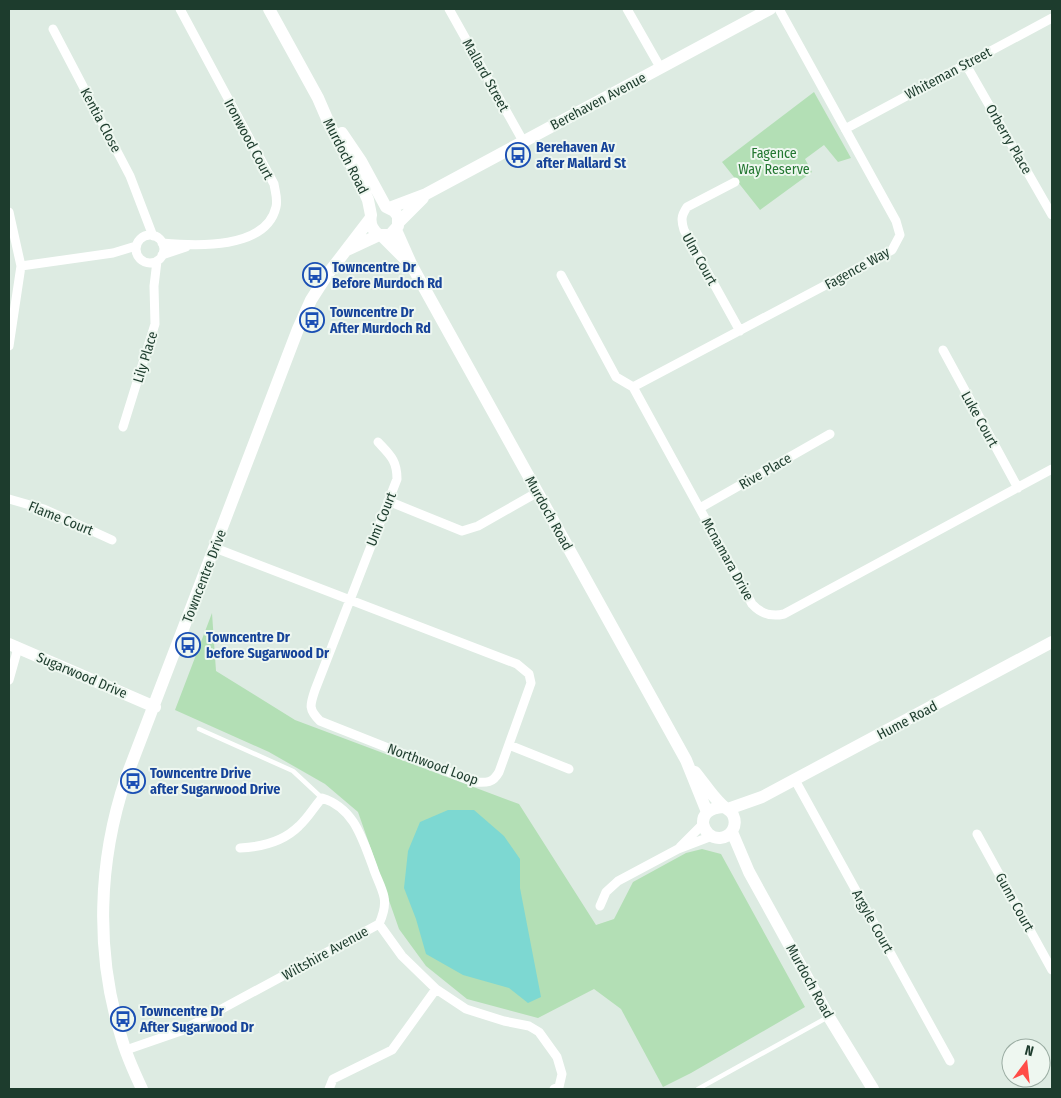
<svg xmlns="http://www.w3.org/2000/svg" width="1061" height="1098" font-family="'Fira Sans Condensed',sans-serif">
  <rect width="100%" height="100%" fill="#ddebe2"/>
  <!-- green -->
  <path fill="#b3dfb5" d="M814,92L851,158L838,162L824,145L805,159L812,172L760,210L722,162Z
    M212,613L216,671L295,720L519,804L596,925L614,919L633,882L686,853L702,849L721,854L805,1007L691,1073L663,1087L621,1009L594,989L538,1018L467,999L426,966L399,929L358,812L325,784L269,752L175,710Z"/>
  <!-- water -->
  <path fill="#7dd8d2" d="M448,810H474L504,836L520,859V888L541,997L528,1003L509,988L463,975L426,954L416,919L404,888L408,851L420,822Z"/>
  <g fill="none" stroke-linecap="round" stroke-linejoin="round">
    <!-- lane -->
    <path stroke="#fff" stroke-width="4.5" d="M199,729L293,771L322,798
      M698,1089L828,1017"/>
    <!-- street -->
    <path stroke="#fff" stroke-width="9" d="M449,9L523,141
      M627,9L660,67
      M53,29L130,176L153,236
      M965,63L1052,215
      M845,129L1052,18
      M735,182L687,207C681,216 681,220 684,230L740,331
      M9,212L21,266L9,346
      M136 249a14 14 0 1 1 28 0a14 14 0 1 1-28 0Z
      M162,243C196,246 266,250 276,207C278,199 275,191 274,184L180,9
      M162,255L186,247
      M21,266L113,253L136,246
      M561,275L616,377L633,387L752,604C761,614 771,617 784,614L1052,469
      M943,350L1018,488
      M633,387L892,250L900,235L896,221L779,9
      M123,427L155,324L154,286L157,261
      M9,499L44,509L112,540
      M388,501L462,531L478,526L538,492
      M700,508L830,434
      M215,548L517,664L529,674L531,683L499,772C493,783 487,783 474,782L320,721C308,709 310,705 315,690L397,479C397,460 390,455 378,442
      M9,680L18,648
      M509,745L569,769
      M795,780L950,1061
      M977,834L1052,970
      M680,847L703,824
      M600,906L606,892L618,881L678,849L712,836
      M379,924L402,956L436,989L466,1009L504,1021L529,1026L539,1032L557,1057L562,1074L559,1087L554,1089
      M126,1050L181,1031L379,924C383,915 386,906 384,897C382,887 376,877 373,867C362,838 354,808 322,798C314,807 308,818 299,826C284,841 261,847 240,848
      M329,1089L333,1079L392,1050L436,989"/>
    <!-- secondary -->
    <path stroke="#fff" stroke-width="12" d="M269,9L318,98L331,128L358,177L368,200L371,215
      M342,133L361,161L386,207L394,211L398,216V226L390,235H379C372,230 369,224 371,215
      M389,208L426,194L770,9
      M399,222L423,198
      M396,230L412,266L686,760L707,812
      M382,236L407,261
      M349,249L379,235
      M9,644L155,707
      M695,772C704,783 712,796 722,805C726,809 731,810 733,815C738,826 731,837 720,838C702,839 692,809 723,807
      M728,809L762,797L1052,642
      M732,832L749,872L829,1017L873,1089
      M142,1089C134,1072 126,1055 121,1036C95,952 98,861 126,778L298,329L311,300L327,275L370,219"/>
  </g>
  <!-- icons -->
  <defs>
    <symbol id="bus-ring" viewBox="-11 -11 22 22"><circle r="9.5" fill="#eef7f0" stroke="#1a4fb4" stroke-width="1.5"/><path d="M-5-6H5V4H4V6H2V4H-2V6H-4V4H-5ZM-3.5-4V0h7V-4ZM-3.5 1.2v1.5H-2V1.2ZM2 1.2v1.5H3.5V1.2Z" fill="#1a4fb4"/></symbol>
  </defs>
  <g fill-rule="evenodd">
    <use href="#bus-ring" x="504" y="141" width="28" height="28"/>
    <use href="#bus-ring" x="301" y="261" width="28" height="28"/>
    <use href="#bus-ring" x="298" y="306" width="28" height="28"/>
    <use href="#bus-ring" x="174" y="631" width="28" height="28"/>
    <use href="#bus-ring" x="119" y="767" width="28" height="28"/>
    <use href="#bus-ring" x="109" y="1005" width="28" height="28"/>
  </g>
  <g text-anchor="middle" stroke-width="4" stroke-linejoin="round" paint-order="stroke">
    <!-- street labels -->
    <g font-size="14" fill="#1d3c2d" stroke="#eef7f0">
      <text transform="translate(948 73) rotate(-28)" y="5">Whiteman Street</text>
      <text transform="translate(486 75) rotate(61)" y="5">Mallard Street</text>
      <text transform="translate(598 101) rotate(-28)" y="5">Berehaven Avenue</text>
      <text transform="translate(101 120) rotate(62)" y="5">Kentia Close</text>
      <text transform="translate(249 139) rotate(62)" y="5">Ironwood Court</text>
      <text transform="translate(1009 139) rotate(60)" y="5">Orberry Place</text>
      <text transform="translate(346 156) rotate(63)" y="5">Murdoch Road</text>
      <text transform="translate(700 259) rotate(61)" y="5">Ulm Court</text>
      <text transform="translate(857 268) rotate(-29)" y="5">Fagence Way</text>
      <text transform="translate(145 357) rotate(-73)" y="5">Lily Place</text>
      <text transform="translate(980 419) rotate(61)" y="5">Luke Court</text>
      <text transform="translate(765 471) rotate(-30)" y="5">Rive Place</text>
      <text transform="translate(549 513) rotate(61)" y="5">Murdoch Road</text>
      <text transform="translate(61 518) rotate(22)" y="5">Flame Court</text>
      <text transform="translate(381 519) rotate(-68)" y="5">Umi Court</text>
      <text transform="translate(728 559) rotate(61)" y="5">Mcnamara Drive</text>
      <text transform="translate(204 576) rotate(-69)" y="5">Towncentre Drive</text>
      <text transform="translate(82 675) rotate(23)" y="5">Sugarwood Drive</text>
      <text transform="translate(907 720) rotate(-28)" y="5">Hume Road</text>
      <text transform="translate(433 764) rotate(20)" y="5">Northwood Loop</text>
      <text transform="translate(1015 902) rotate(61)" y="5">Gunn Court</text>
      <text transform="translate(873 921) rotate(61)" y="5">Argyle Court</text>
      <text transform="translate(325 953) rotate(-29)" y="5">Wiltshire Avenue</text>
      <text transform="translate(810 981) rotate(61)" y="5">Murdoch Road</text>
    </g>
    <!-- transit labels -->
    <g font-size="14" font-weight="bold" fill="#164399" stroke="#eef7f0" text-anchor="start">
      <text x="536" y="152">Berehaven Av<tspan x="536" dy="16">after Mallard St</tspan></text>
      <text x="332" y="272">Towncentre Dr<tspan x="332" dy="16">Before Murdoch Rd</tspan></text>
      <text x="330" y="317">Towncentre Dr<tspan x="330" dy="16">After Murdoch Rd</tspan></text>
      <text x="206" y="642">Towncentre Dr<tspan x="206" dy="16">before Sugarwood Dr</tspan></text>
      <text x="150" y="778">Towncentre Drive<tspan x="150" dy="16">after Sugarwood Drive</tspan></text>
      <text x="140" y="1016">Towncentre Dr<tspan x="140" dy="16">After Sugarwood Dr</tspan></text>
    </g>
    <!-- park labels -->
    <g font-size="14" fill="#237731" stroke="#eef7f0">
      <text x="774" y="158">Fagence<tspan x="774" dy="16">Way Reserve</tspan></text>
    </g>
  </g>
  <!-- border -->
  <rect width="1061" height="1098" fill="none" stroke="#1d3c2d" stroke-width="20"/>
  <!-- north arrow -->
  <g transform="translate(1026 1063) rotate(15)"><circle r="24" fill="#eef7f0" stroke="#9aaca2"/>
  <path d="M0-4L9 19L0 12L-9 19Z" fill="#ff4c47"/>
  <text y="-8" font-size="14" font-weight="bold" text-anchor="middle" fill="#1d3c2d">N</text>
  </g>
</svg>
